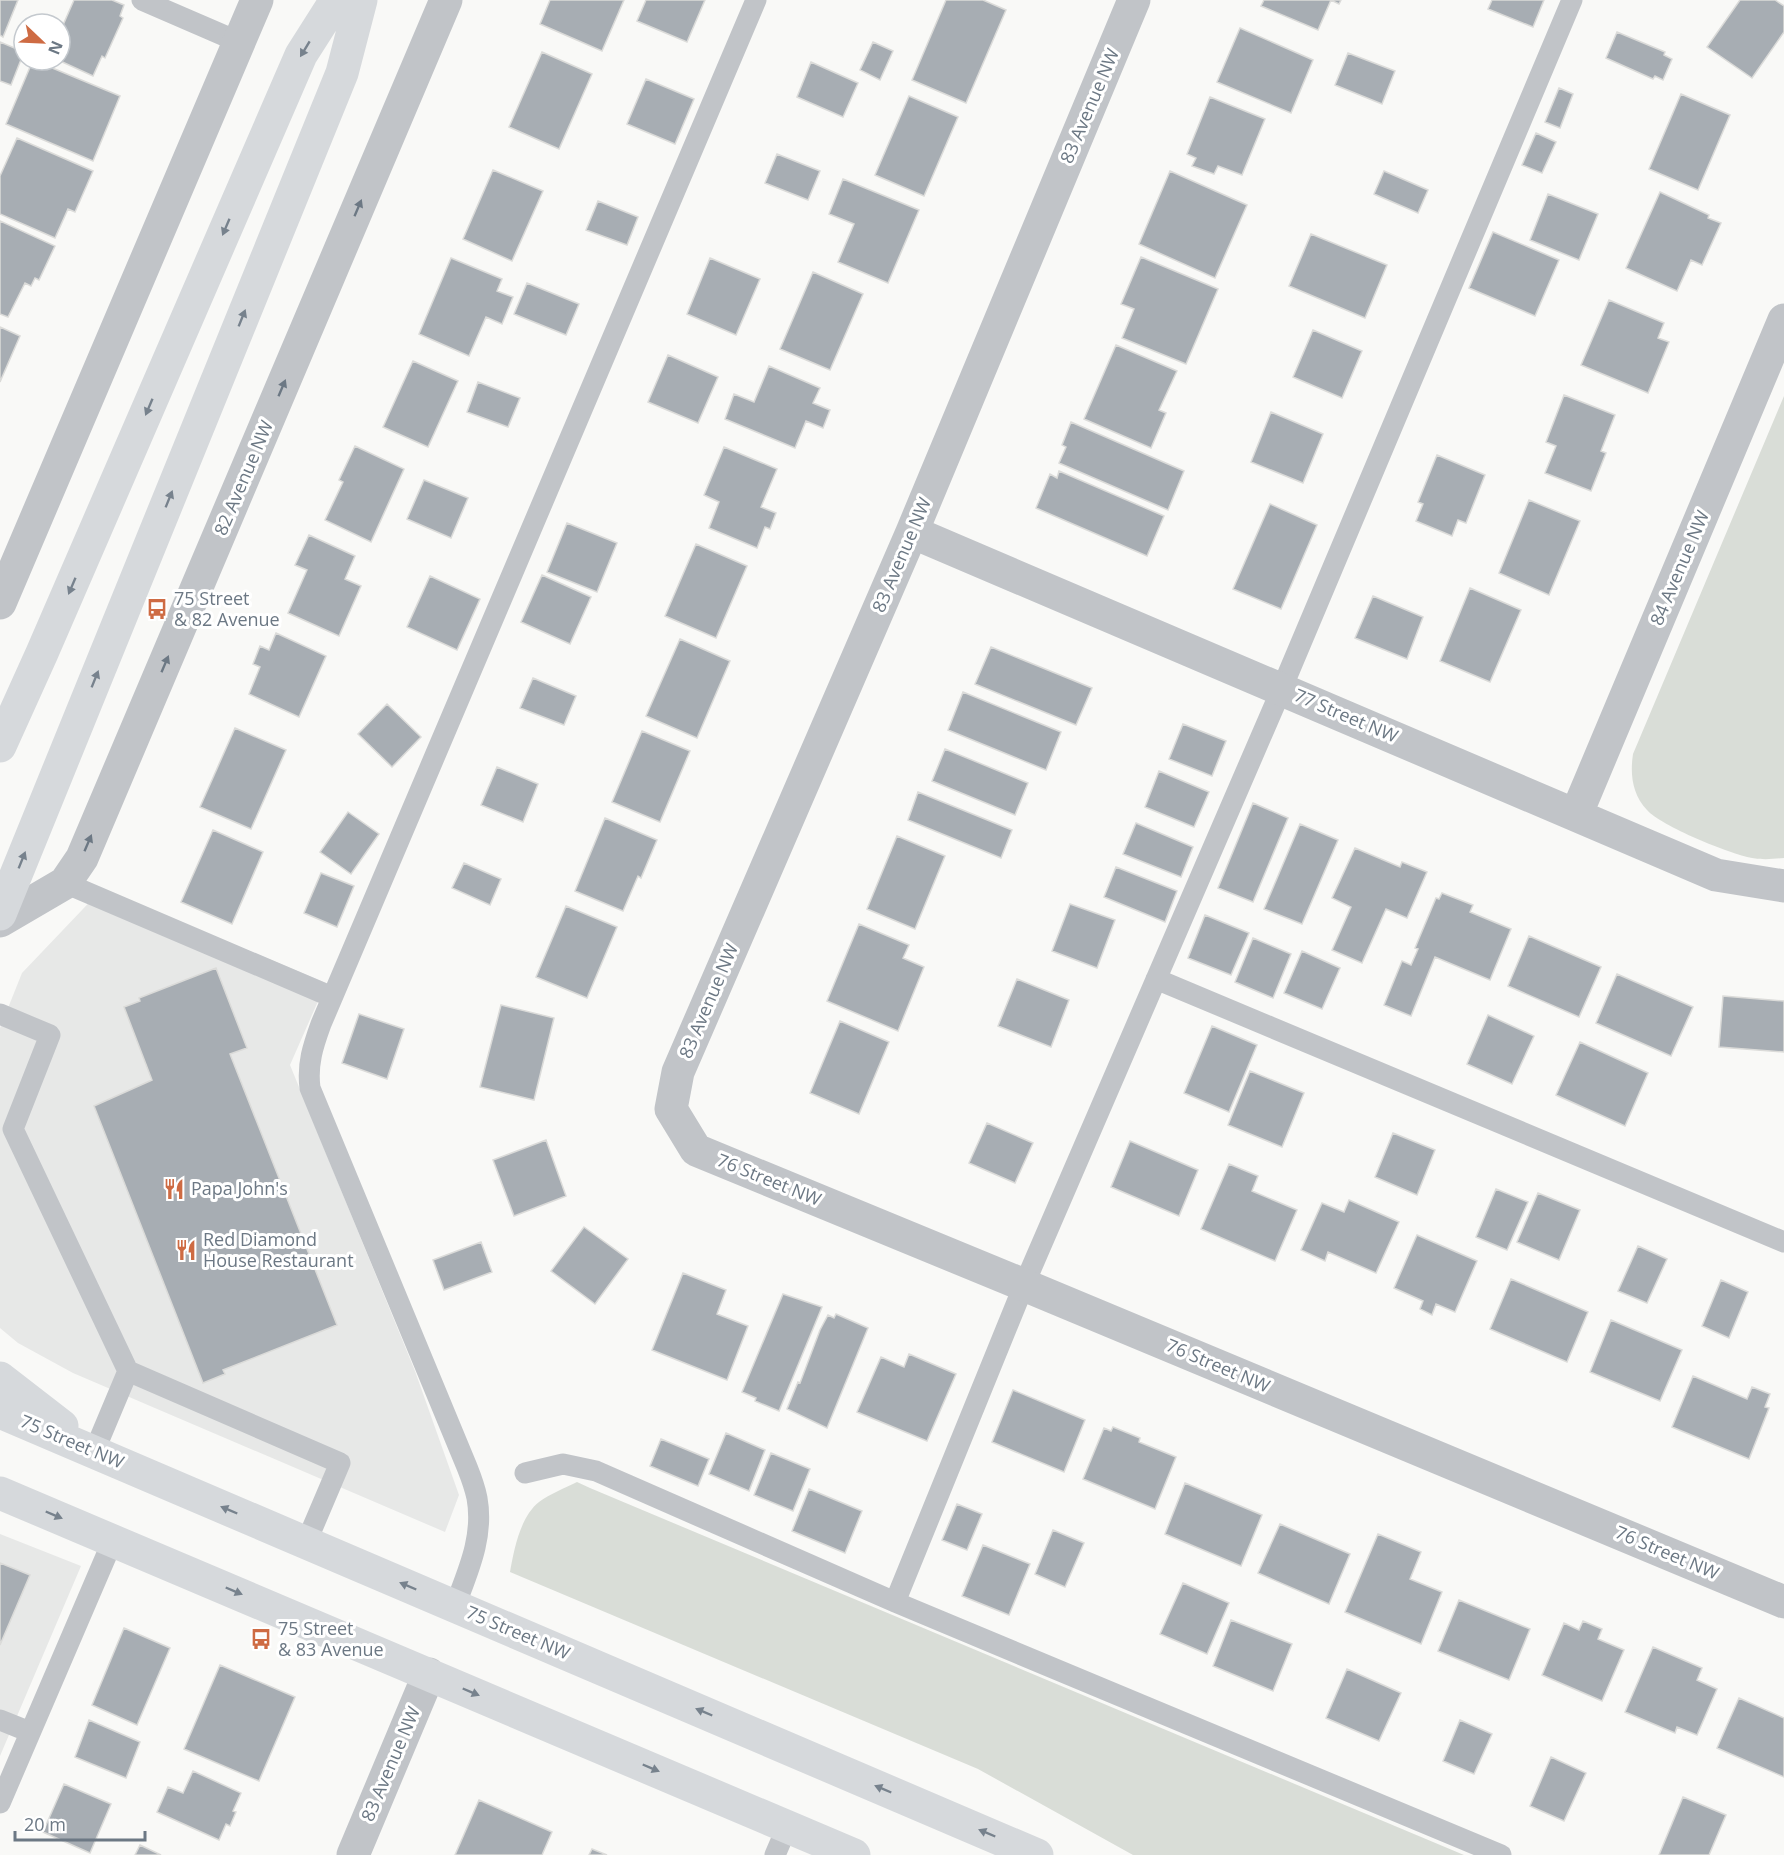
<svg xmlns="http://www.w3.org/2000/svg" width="1784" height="1855" font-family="'Open Sans',sans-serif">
  <rect width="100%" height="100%" fill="#f9f9f7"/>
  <!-- built -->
  <path fill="#e7e8e7" d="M102,889L326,983L290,1065L415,1371L459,1495L445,1532L73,1373L18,1343L0,1328V1028L22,973Z
    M0,1534L81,1566L0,1756Z"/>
  <!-- green -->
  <path fill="#d9ddd7" d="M1784,396V858C1773,859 1763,860 1752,858C1730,854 1661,826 1647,810C1632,794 1630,774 1633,754Z
    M577,1482L590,1488L1464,1855H1133L978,1769L510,1572C514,1550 520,1517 539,1502C550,1494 565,1488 577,1482Z"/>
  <!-- building -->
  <path fill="#a7adb3" stroke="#dbdbd9" stroke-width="1.5" d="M0,0H18L3,37L0,35Z
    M74,0H112L124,5L120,16L123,18L105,58L102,56L93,76L58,60H60V32Z
    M550,0H624L602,51L540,24Z
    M646,0H705L687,42L637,21Z
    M946,0H983L1006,10L966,103L912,80Z
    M1264,0H1341L1339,4L1331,0L1318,30L1261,6Z
    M1492,0H1544L1533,27L1488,9Z
    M1740,0H1775L1784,6V32L1752,78L1707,47Z
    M1240,28L1313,60L1291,113L1217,82Z
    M1617,32L1665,52L1664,55L1672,59L1663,80L1655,76L1653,79L1606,58Z
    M0,42L24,52L11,85L0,81Z
    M873,42L893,51L880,80L860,70Z
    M542,52L592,74L559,149L509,127Z
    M1348,53L1395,71L1382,104L1335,85Z
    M33,60L120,96L93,161L6,124Z
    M811,62L858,83L843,117L797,97Z
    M646,79L694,99L675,144L627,124Z
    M1559,88L1573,94L1560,128L1545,122Z
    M1681,94L1730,115L1698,190L1649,169Z
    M909,96L958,117L924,196L875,175Z
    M1210,97L1265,119L1242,175L1218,166L1214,174L1192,166L1196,158L1187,154Z
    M1536,133L1556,142L1542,173L1522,165Z
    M17,138L93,171L75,212L68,209L55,238L0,214V176Z
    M777,154L820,171L808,200L765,183Z
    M493,170L543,191L512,261L463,239Z
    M1170,171L1247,205L1215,278L1139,244Z
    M1384,171L1428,190L1418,213L1374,194Z
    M843,179L919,210L888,283L838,262L854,224L829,214Z
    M1660,192L1709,215L1708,218L1721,223L1702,265L1691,260L1677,291L1626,268Z
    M1548,194L1598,214L1579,260L1530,240Z
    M598,201L638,217L627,245L586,230Z
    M0,221L55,246L39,280L35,278L31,286L25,283L8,317L0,314Z
    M1493,232L1559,260L1535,316L1469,288Z
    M1311,234L1387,265L1365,318L1289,286Z
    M1141,257L1218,289L1186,364L1122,338L1134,309L1121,304Z
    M451,258L502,279L497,291L513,297L502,324L486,317L469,356L419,334Z
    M710,258L760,279L736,335L687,314Z
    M813,272L863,294L830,370L780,349Z
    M527,283L579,304L566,335L514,314Z
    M1609,300L1664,323L1658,338L1669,342L1648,393L1581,365Z
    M0,327L20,336L0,382Z
    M1313,330L1362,351L1342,398L1293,377Z
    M1116,345L1177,371L1159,410L1166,413L1151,448L1084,419Z
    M668,355L718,377L698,423L648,402Z
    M413,361L458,381L428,447L383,427Z
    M769,366L820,388L813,403L830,410L823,428L806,421L795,448L725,419L734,394L754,402Z
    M478,382L520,398L508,427L467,412Z
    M1564,395L1615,415L1601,451L1606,453L1591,491L1545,473L1556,446L1546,442Z
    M1271,412L1323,434L1303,483L1251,462Z
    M1071,422L1184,471L1168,510L1059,463L1066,447L1062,445Z
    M355,446L404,469L371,542L325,520L343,482L339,480Z
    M724,447L777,469L761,507L776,513L770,529L765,527L757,548L709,528L719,502L704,495Z
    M1437,455L1485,475L1466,523L1458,520L1452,536L1416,521L1423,504L1418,502Z
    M1059,471L1164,516L1147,556L1036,508L1050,474L1057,478Z
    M424,480L468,498L451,538L407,519Z
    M1529,500L1580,521L1549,595L1499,573Z
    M1270,504L1317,525L1281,609L1233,589Z
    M567,523L617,543L597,592L547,572Z
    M309,535L355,556L345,579L361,586L339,636L288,613L307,570L295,565Z
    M696,544L747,566L716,638L665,616Z
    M542,575L591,597L570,644L521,622Z
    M430,576L480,599L457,650L407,627Z
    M1470,588L1521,610L1490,682L1440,661Z
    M1373,596L1423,617L1407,659L1355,638Z
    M276,633L326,656L299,717L249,694L260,667L253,664L260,646L269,650Z
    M680,639L730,661L697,738L646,716Z
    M991,647L1092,688L1076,725L975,684Z
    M533,678L576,696L564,725L520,708Z
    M963,692L1061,732L1046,770L948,730Z
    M387,704L421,737L392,767L358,734Z
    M1183,724L1226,741L1212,776L1169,759Z
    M235,728L286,750L251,829L200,807Z
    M642,731L690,751L660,822L612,802Z
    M945,749L1028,783L1015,815L932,781Z
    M497,767L538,784L523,822L481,805Z
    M1159,771L1209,792L1194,827L1145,807Z
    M918,792L1012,830L1001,858L908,820Z
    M1253,803L1288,818L1253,902L1218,888Z
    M348,812L379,834L351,874L320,852Z
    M605,818L657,840L641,878L638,876L623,911L575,891Z
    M1136,823L1193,847L1181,877L1123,854Z
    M1300,824L1338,840L1302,924L1264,909Z
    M213,830L263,852L232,924L181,902Z
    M897,836L945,856L915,929L867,909Z
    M1355,848L1400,867L1402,862L1427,872L1407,918L1386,909L1362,963L1332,950L1351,907L1332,898Z
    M464,863L501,879L490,905L452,888Z
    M1116,867L1177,891L1165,922L1104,897Z
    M321,873L354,886L337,927L304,913Z
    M1442,893L1473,905L1470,912L1511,929L1490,980L1435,957L1411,1016L1384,1005L1402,961L1411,965L1418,949L1415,948L1436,898L1439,899Z
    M1070,904L1115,920L1097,968L1052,951Z
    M566,906L617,927L587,998L536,977Z
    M1205,915L1249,933L1231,975L1188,958Z
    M859,924L909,945L903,958L924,967L898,1031L827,1001Z
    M1529,936L1601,967L1579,1017L1508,986Z
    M1253,938L1291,954L1273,998L1235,982Z
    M1302,951L1340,968L1322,1009L1284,993Z
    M216,968L247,1048L230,1054L337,1325L223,1370L225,1374L203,1383L94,1106L152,1080L124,1007L140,1001L139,998Z
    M1617,974L1693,1007L1671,1056L1596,1023Z
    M1017,979L1069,1000L1051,1047L998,1026Z
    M1723,996L1784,1001V1052L1719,1047Z
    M501,1005L554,1018L534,1100L480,1087Z
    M359,1014L404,1029L387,1079L342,1063Z
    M1488,1015L1534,1036L1512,1084L1467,1064Z
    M840,1021L889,1042L859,1114L810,1093Z
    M1212,1026L1257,1045L1229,1112L1184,1093Z
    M1580,1042L1648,1073L1625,1126L1556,1095Z
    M1250,1071L1304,1093L1282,1147L1228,1125Z
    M987,1123L1033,1143L1015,1183L969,1163Z
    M1393,1133L1435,1150L1417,1195L1375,1177Z
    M546,1140L566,1196L514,1216L493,1160Z
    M1130,1141L1198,1170L1179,1216L1111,1187Z
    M1229,1164L1258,1176L1252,1191L1297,1210L1275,1261L1201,1229Z
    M1496,1189L1528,1202L1507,1250L1476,1237Z
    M1538,1193L1580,1210L1559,1260L1517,1242Z
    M1349,1200L1399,1222L1376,1273L1328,1252L1325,1261L1301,1250L1322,1203L1344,1212Z
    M584,1227L628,1259L595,1304L551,1271Z
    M1417,1235L1477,1261L1455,1312L1436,1304L1432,1315L1420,1309L1423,1301L1394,1288Z
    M481,1242L492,1272L444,1290L433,1260Z
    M1638,1246L1667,1259L1647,1303L1618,1291Z
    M683,1273L726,1290L717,1314L748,1326L727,1380L652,1350Z
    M1511,1279L1588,1312L1567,1362L1490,1329Z
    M1721,1280L1748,1292L1729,1338L1702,1326Z
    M783,1294L822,1307L779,1411L755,1401L756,1398L742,1392Z
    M836,1314L868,1328L827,1428L787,1409L798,1382L800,1383L820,1330L828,1315L834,1318Z
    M1611,1320L1682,1350L1660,1401L1590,1372Z
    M909,1354L956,1374L927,1441L857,1412L881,1357L904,1367Z
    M1693,1376L1747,1399L1752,1387L1770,1394L1765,1407L1769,1408L1749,1459L1672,1427Z
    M1013,1390L1085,1420L1064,1472L992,1442Z
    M1113,1427L1140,1438L1139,1442L1176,1457L1155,1509L1083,1479L1104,1428L1111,1431Z
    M726,1433L765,1450L749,1491L709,1474Z
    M661,1439L709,1459L698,1486L650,1466Z
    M771,1453L810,1469L793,1511L754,1495Z
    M1185,1483L1262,1515L1241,1566L1165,1534Z
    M809,1489L862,1511L845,1553L792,1531Z
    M957,1504L982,1514L967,1550L942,1540Z
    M1280,1524L1350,1554L1329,1604L1258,1573Z
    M1053,1530L1084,1543L1065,1587L1035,1574Z
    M1378,1534L1421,1552L1410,1579L1442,1592L1421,1644L1345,1612Z
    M983,1545L1030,1564L1009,1615L962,1596Z
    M0,1563L30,1575L0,1645Z
    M1183,1583L1229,1603L1207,1654L1160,1634Z
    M1459,1600L1530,1629L1509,1680L1438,1651Z
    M1231,1620L1292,1644L1273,1691L1213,1666Z
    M1583,1621L1602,1629L1598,1639L1624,1650L1602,1701L1542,1675L1564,1623L1579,1630Z
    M124,1628L170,1648L137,1725L92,1705Z
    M1653,1647L1702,1668L1697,1680L1717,1689L1697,1735L1677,1727L1675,1733L1625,1712Z
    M220,1665L295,1697L259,1781L184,1749Z
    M1347,1669L1401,1693L1379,1741L1326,1718Z
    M1739,1698L1784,1718V1777L1717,1748Z
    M89,1720L140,1742L126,1778L75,1757Z
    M1460,1720L1492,1734L1474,1774L1443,1761Z
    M1551,1757L1586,1773L1564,1821L1530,1806Z
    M193,1771L241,1793L233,1811L236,1812L230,1826L226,1824L219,1840L157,1812L168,1787L183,1793Z
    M64,1784L111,1804L90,1853L43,1832Z
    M1683,1797L1726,1815L1709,1855H1659Z
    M479,1800L552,1832L542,1855H455Z
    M140,1845L161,1855H135Z
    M592,1849L607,1855H589Z"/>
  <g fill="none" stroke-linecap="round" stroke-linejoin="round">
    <!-- lane -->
    <path stroke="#c1c4c8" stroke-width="21" d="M142,0L239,42
      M65,883L332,997
      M1156,979L1784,1242
      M0,1014L50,1035L13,1129L128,1371L340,1463L306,1543
      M94,1452L128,1371
      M525,1473L563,1464L596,1471L895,1602L1501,1855
      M895,1602L1024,1285L1282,688L1572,0
      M455,1606C468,1571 484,1537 477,1498C475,1488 471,1477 467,1467L310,1088C307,1064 313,1046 321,1024L756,0
      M0,1720L30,1732
      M0,1803L113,1540
      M775,1855L787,1827"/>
    <!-- street -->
    <path stroke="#c1c4c8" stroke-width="33" d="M1134,0L912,532L678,1072L671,1109L696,1150L1024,1285L1784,1602
      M912,532L1716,875L1784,886
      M0,603L257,0
      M1576,815L1784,320
      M0,921L65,883L82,858L446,0
      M353,1855L429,1674"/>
    <!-- secondary -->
    <path stroke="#d6d9dc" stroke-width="33" d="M0,746L42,653L301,55L336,0
      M0,914L342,73L361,0"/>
    <!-- primary -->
    <path stroke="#d6d9dc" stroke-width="33" d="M0,1378L62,1426
      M0,1412L1037,1855
      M0,1493L854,1855"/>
  </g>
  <!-- one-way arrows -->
  <defs><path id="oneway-solid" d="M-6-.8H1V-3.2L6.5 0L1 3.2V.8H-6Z" transform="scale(1.5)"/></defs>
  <g fill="#77828d">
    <use href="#oneway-solid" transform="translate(305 49) rotate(121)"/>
    <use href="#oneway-solid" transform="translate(226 227) rotate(113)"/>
    <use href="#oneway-solid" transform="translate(242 318) rotate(-68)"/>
    <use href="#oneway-solid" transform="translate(149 407) rotate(113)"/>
    <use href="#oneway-solid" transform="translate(169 499) rotate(-68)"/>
    <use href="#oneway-solid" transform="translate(72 586) rotate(113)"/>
    <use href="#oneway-solid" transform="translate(95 679) rotate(-68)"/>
    <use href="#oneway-solid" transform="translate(22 860) rotate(-68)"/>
    <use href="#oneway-solid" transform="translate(229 1510) rotate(-157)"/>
    <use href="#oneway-solid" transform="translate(54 1515) rotate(23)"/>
    <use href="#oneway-solid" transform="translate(408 1586) rotate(-157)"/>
    <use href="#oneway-solid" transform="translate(234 1591) rotate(23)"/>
    <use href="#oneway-solid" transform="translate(471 1692) rotate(23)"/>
    <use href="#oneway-solid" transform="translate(704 1712) rotate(-157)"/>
    <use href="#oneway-solid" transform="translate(651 1768) rotate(23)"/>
    <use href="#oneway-solid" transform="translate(883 1789) rotate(-157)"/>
    <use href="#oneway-solid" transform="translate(987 1833) rotate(-157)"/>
  </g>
  <g fill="#6c7884">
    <use href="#oneway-solid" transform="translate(358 208) rotate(-67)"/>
    <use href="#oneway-solid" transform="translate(282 388) rotate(-67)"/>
    <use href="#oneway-solid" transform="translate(165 664) rotate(-67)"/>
    <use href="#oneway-solid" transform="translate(88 843) rotate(-67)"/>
  </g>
  <!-- icons -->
  <defs>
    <symbol id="bus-bare" viewBox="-9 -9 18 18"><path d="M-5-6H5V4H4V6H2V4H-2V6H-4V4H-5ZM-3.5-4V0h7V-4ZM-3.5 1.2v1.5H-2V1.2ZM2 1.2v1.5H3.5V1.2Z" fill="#ce6b43" stroke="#fff" stroke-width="2.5" paint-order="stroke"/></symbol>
    <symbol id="restaurant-bare" viewBox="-9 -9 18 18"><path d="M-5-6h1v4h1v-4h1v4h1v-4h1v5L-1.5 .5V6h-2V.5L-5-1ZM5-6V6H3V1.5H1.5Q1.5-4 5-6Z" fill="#ce6b43" stroke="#fff" stroke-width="2.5" paint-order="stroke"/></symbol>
  </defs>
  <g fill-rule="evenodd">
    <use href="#bus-bare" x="142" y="594" width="30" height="30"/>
    <use href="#restaurant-bare" x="159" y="1174" width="30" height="30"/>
    <use href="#restaurant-bare" x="171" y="1235" width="30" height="30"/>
    <use href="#bus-bare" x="246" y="1624" width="30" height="30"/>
  </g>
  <g text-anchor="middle" stroke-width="6" stroke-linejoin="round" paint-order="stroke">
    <!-- street labels -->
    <g font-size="18" fill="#6c7884" stroke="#fff">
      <text transform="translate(1090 106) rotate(-67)" y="6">83 Avenue NW</text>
      <text transform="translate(244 478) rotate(-67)" y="6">82 Avenue NW</text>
      <text transform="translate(902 555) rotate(-67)" y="6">83 Avenue NW</text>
      <text transform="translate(1680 568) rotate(-67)" y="6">84 Avenue NW</text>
      <text transform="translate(1346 716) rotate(23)" y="6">77 Street NW</text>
      <text transform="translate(709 1001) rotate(-67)" y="6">83 Avenue NW</text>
      <text transform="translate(769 1180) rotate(22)" y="6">76 Street NW</text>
      <text transform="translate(1218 1366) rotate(23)" y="6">76 Street NW</text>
      <text transform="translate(72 1442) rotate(23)" y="6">75 Street NW</text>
      <text transform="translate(1667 1553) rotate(23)" y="6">76 Street NW</text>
      <text transform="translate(518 1633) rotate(23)" y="6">75 Street NW</text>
      <text transform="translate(391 1764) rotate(-67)" y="6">83 Avenue NW</text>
    </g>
    <!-- poi labels -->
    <g font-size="18" fill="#6c7884" stroke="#fff" text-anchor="start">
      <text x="174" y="605">75 Street<tspan x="174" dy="21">&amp; 82 Avenue</tspan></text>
      <text x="191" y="1195">Papa John's</text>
      <text x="203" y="1246">Red Diamond<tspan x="203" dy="21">House Restaurant</tspan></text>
      <text x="278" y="1635">75 Street<tspan x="278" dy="21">&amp; 83 Avenue</tspan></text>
    </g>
  </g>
  <!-- north arrow -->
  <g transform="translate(42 42) rotate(113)"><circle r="28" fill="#ffffff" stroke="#c4c9ce" stroke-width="1.5"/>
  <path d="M0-4.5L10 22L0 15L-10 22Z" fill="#ce6b43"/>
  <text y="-9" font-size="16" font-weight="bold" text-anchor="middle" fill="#6c7884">N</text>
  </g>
  <!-- scale -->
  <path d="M15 1831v9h130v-9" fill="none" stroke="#6c7884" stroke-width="3"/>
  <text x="24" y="1831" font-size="18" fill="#6c7884" stroke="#ffffff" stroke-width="4.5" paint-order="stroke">20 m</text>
</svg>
